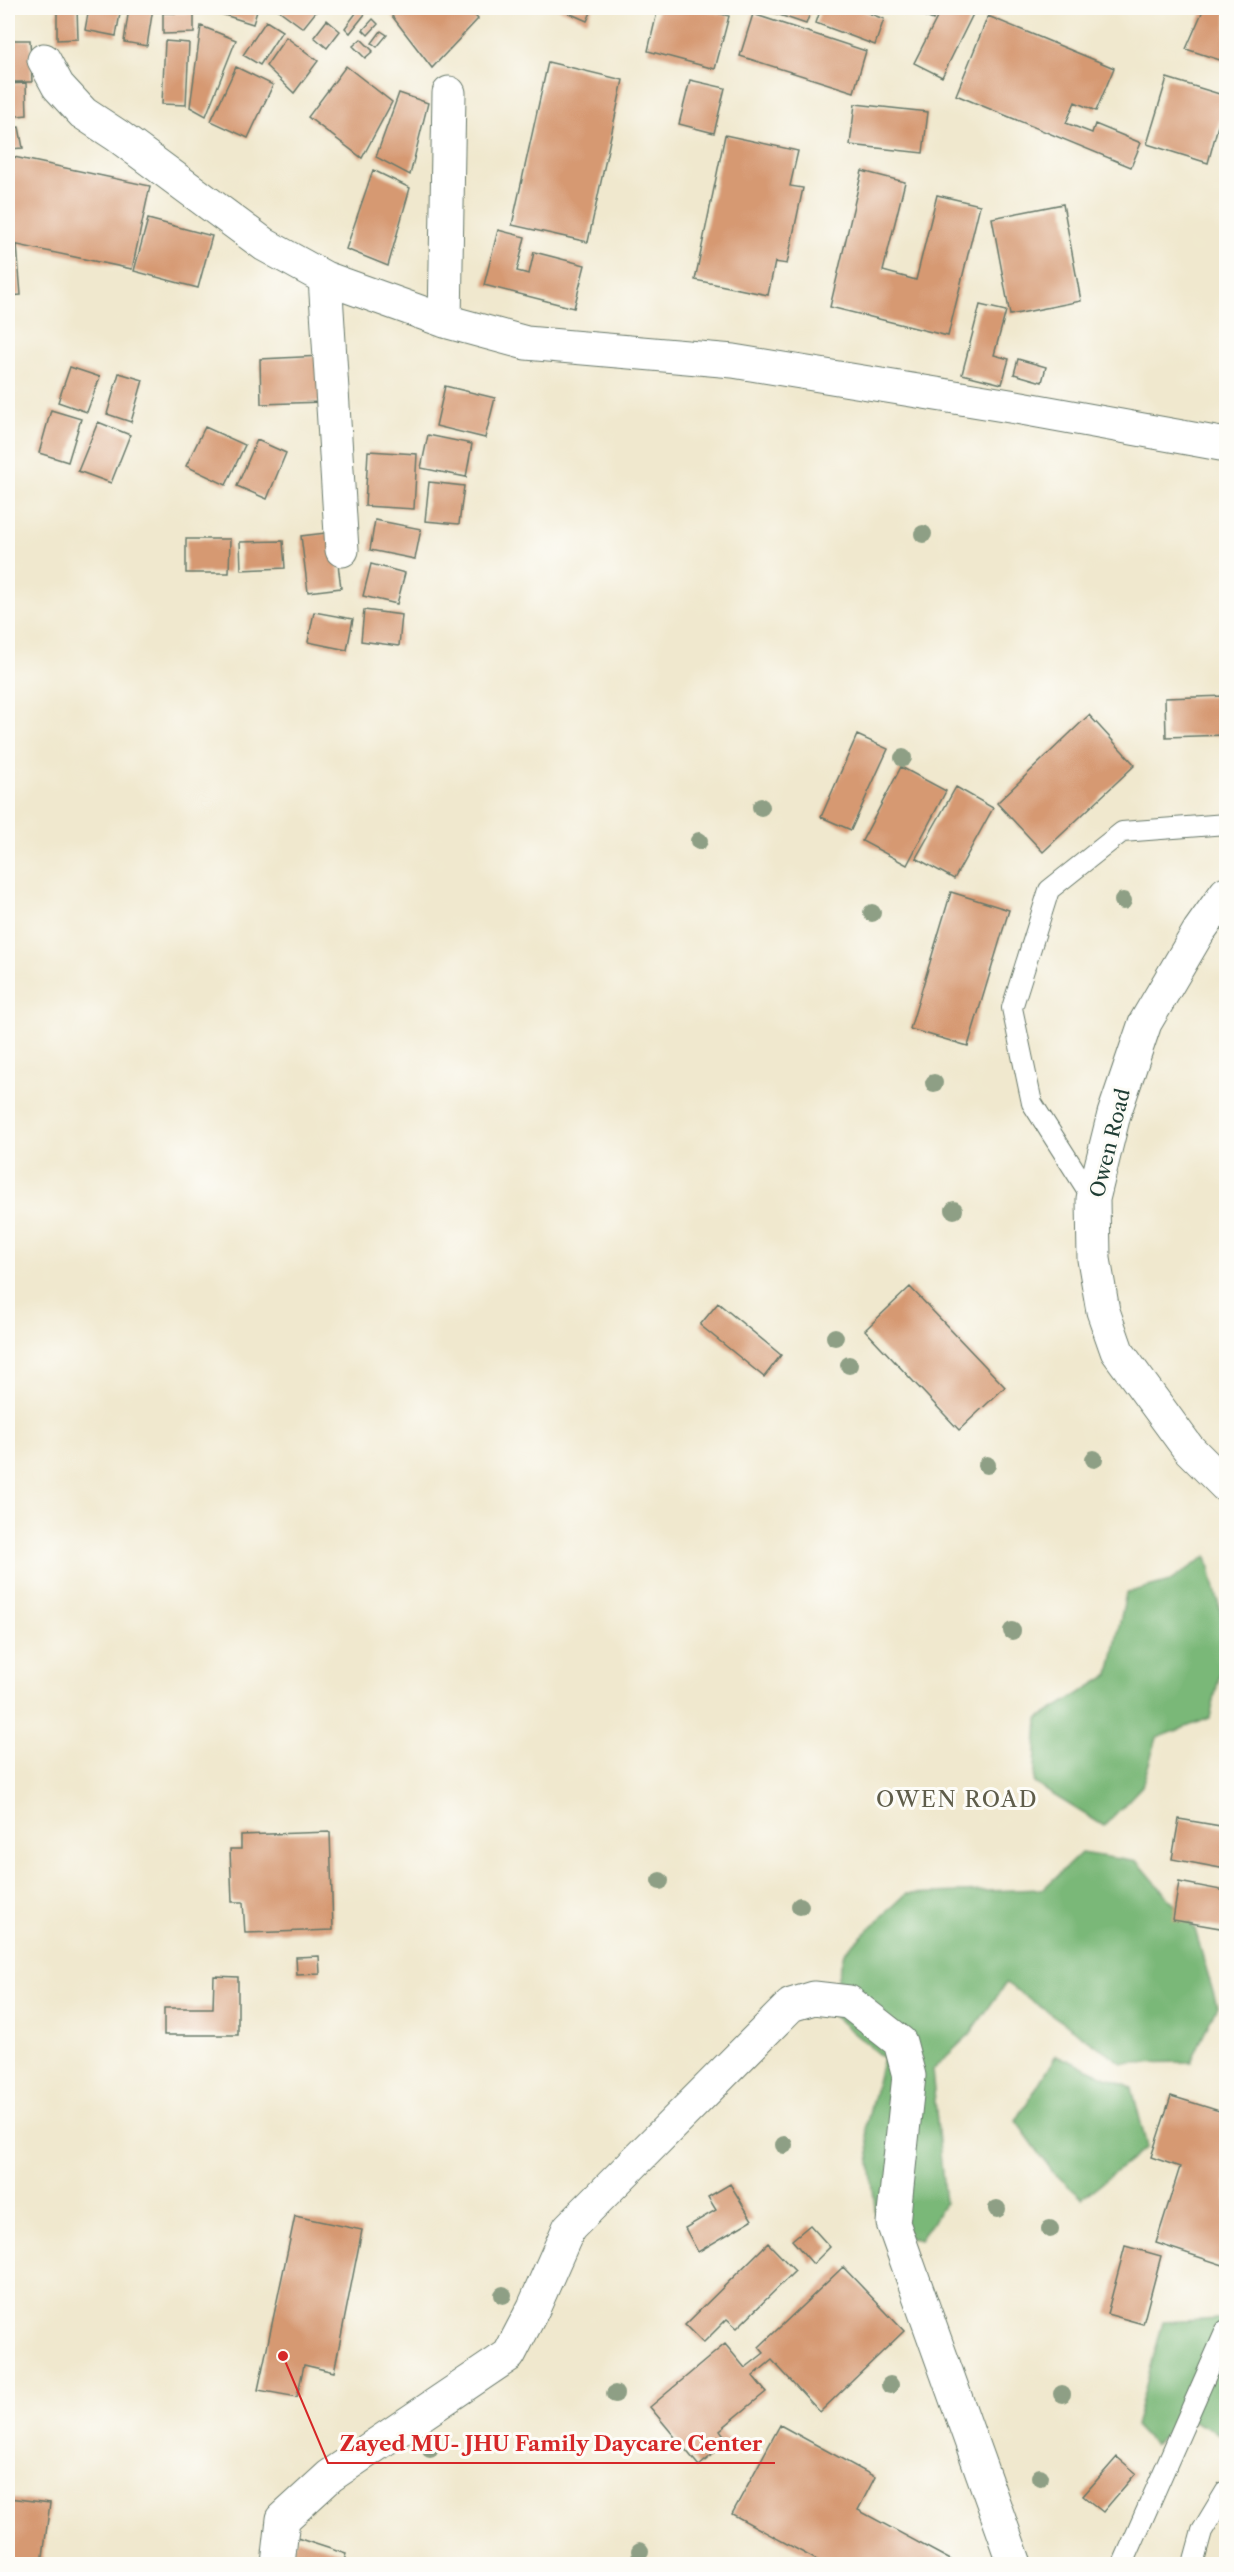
<svg xmlns="http://www.w3.org/2000/svg" width="1234" height="2572" font-family="'Libre Caslon Text',serif">
  <rect width="100%" height="100%" fill="#fdfcf7"/>
  <filter id="ink" filterUnits="userSpaceOnUse"><feTurbulence type="fractalNoise" baseFrequency=".0167" numOctaves="2"/><feDisplacementMap in="SourceGraphic" scale="12" xChannelSelector="R" yChannelSelector="G"/><feConvolveMatrix kernelMatrix="1 2 1 2 8 2 1 2 1" color-interpolation-filters="sRGB"/></filter>
  <filter id="wash" filterUnits="userSpaceOnUse"><feTurbulence type="fractalNoise" baseFrequency=".008" numOctaves="4" result="noise"/><feDisplacementMap in="SourceGraphic" scale="24" xChannelSelector="R" yChannelSelector="G"/><feGaussianBlur stdDeviation="1.35" result="paint"/><feColorMatrix in="noise" values="0 0 0 0 0 0 0 0 0 0 0 0 0 0 0 0 0 1.4 0 .05"/><feComposite in="paint" operator="in"/></filter>
  <g filter="url(#wash)">
    <rect width="100%" height="100%" fill="#f0e8ce"/>
    <!-- forest -->
    <path fill="#7ab878" stroke="#4c7a56" stroke-width="1.5" d="M1207,1556L1226,1634V1646L1210,1718L1157,1738L1142,1786L1104,1826L1034,1783L1038,1719L1109,1675L1126,1593L1170,1581Z
      M1081,1853L1138,1862L1195,1929L1217,2006L1191,2062L1122,2063L1006,1983L970,2034L932,2070L945,2203L920,2240L877,2226L866,2126L883,2058L829,2012L844,1953L906,1894L1043,1889Z
      M1056,2055L1132,2088L1147,2147L1082,2198L1052,2171L1016,2121Z
      M1220,2319L1226,2328V2437L1189,2419L1153,2445L1135,2426L1163,2322Z"/>
    <g id="blocks">
      <!-- building -->
      <path fill="#d69972" d="M57,8H77L78,39L57,40Z
        M89,8H121L116,36L85,30Z
        M129,8H153L147,46L124,42Z
        M202,8H258L253,24Z
        M276,8H319L303,28Z
        M400,8H468L478,19L432,68L392,16Z
        M557,8H593L587,21Z
        M658,8H698L729,16L715,69L648,51Z
        M759,8H812L806,24Z
        M821,8H855L884,19L875,45L816,23Z
        M919,8H938L933,20L917,13Z
        M942,8H965L974,12L942,77L914,63Z
        M1204,8H1226V62L1186,49Z
        M359,9L365,14L350,33L345,28Z
        M163,13H194V33L163,34Z
        M753,14L866,51L854,92L740,56Z
        M988,16L1114,68L1096,111L1075,102L1066,123L1092,133L1095,124L1141,143L1131,167L956,95Z
        M373,19L378,24L368,35L363,30Z
        M327,20L340,31L327,48L314,37Z
        M266,21L282,31L260,65L243,55Z
        M201,26L236,40L206,116L190,107Z
        M381,31L387,35L377,47L372,43Z
        M286,37L318,61L294,93L266,66Z
        M361,39L373,51L365,58L353,46Z
        M8,40H30L32,82H8Z
        M165,41L189,43L186,105L162,104Z
        M548,62L623,80L588,242L512,225Z
        M346,66L392,102L362,158L308,117Z
        M236,67L273,85L248,138L211,121Z
        M1167,78L1226,96L1208,163L1147,144Z
        M690,80L725,88L714,133L679,124Z
        M26,83L27,115L8,117V84Z
        M399,93L428,103L410,175L376,157Z
        M855,104L928,112L923,153L850,145Z
        M19,127L23,148L8,149V128Z
        M725,135L798,151L790,186L803,188L787,264L775,262L768,295L695,280Z
        M14,157L150,186L132,269L8,243V187Z
        M373,170L410,188L388,266L346,249Z
        M862,171L905,182L883,271L916,280L937,195L980,205L948,336L830,307Z
        M1063,204L1081,301L1010,315L992,218Z
        M148,219L212,236L198,288L134,271Z
        M498,230L525,237L517,271L529,274L534,252L585,265L574,308L484,285Z
        M17,245L21,295L8,296V246Z
        M980,305L1006,311L994,355L1009,359L1002,384L962,374Z
        M322,356L323,402L261,404L260,359Z
        M1018,359L1046,367L1042,382L1014,374Z
        M70,367L100,377L87,412L58,402Z
        M119,373L143,380L131,422L107,414Z
        M445,386L495,398L485,438L436,426Z
        M51,410L81,419L68,462L39,453Z
        M98,422L130,435L111,483L78,471Z
        M205,427L245,445L226,485L186,466Z
        M428,435L472,444L466,477L421,468Z
        M257,440L286,453L267,499L237,486Z
        M368,451L417,454L414,509L365,506Z
        M429,482L464,486L459,524L425,521Z
        M375,520L421,529L415,559L370,550Z
        M334,532L341,588L308,592L301,536Z
        M186,539H230L229,573H186Z
        M283,541L285,568L241,570L240,542Z
        M371,564L405,573L397,604L363,596Z
        M364,610L402,615L399,646L361,641Z
        M314,612L353,619L347,650L308,642Z
        M1226,696V735L1166,737L1165,698Z
        M1089,715L1135,765L1043,852L997,803Z
        M857,735L888,749L851,830L821,817Z
        M901,767L946,791L907,865L862,841Z
        M956,787L993,808L954,879L916,858Z
        M951,892L1009,910L968,1046L910,1029Z
        M910,1287L1005,1387L959,1430L865,1330Z
        M718,1303L781,1355L764,1377L700,1325Z
        M1179,1819L1226,1827V1869L1172,1859Z
        M330,1832L333,1930L245,1933L243,1902H232L230,1849H241V1835Z
        M1179,1882L1226,1891V1929L1173,1920Z
        M319,1956L320,1974L297,1975L296,1957Z
        M214,1976L238,1977V2035H164V2008H213Z
        M1171,2096L1226,2113V2266L1156,2243L1180,2167L1151,2157Z
        M730,2184L752,2220L698,2252L685,2228L716,2210L708,2197Z
        M295,2216L362,2230L334,2372L304,2365L297,2397L258,2390Z
        M810,2225L830,2247L813,2264L792,2240Z
        M768,2243L795,2271L737,2328L727,2319L703,2343L685,2325Z
        M1125,2246L1161,2256L1143,2324L1107,2314Z
        M843,2267L904,2331L820,2412L772,2360L753,2376L766,2392L720,2430L728,2441L699,2466L650,2407L725,2344L745,2368L764,2353L759,2347Z
        M780,2425L875,2477L858,2510L958,2564H824L732,2514Z
        M1117,2457L1136,2473L1103,2512L1083,2496Z
        M8,2498L50,2503L42,2564H8Z
        M297,2538L346,2554L343,2564H289Z"/>
    </g>
  </g>
  <g filter="url(#ink)">
    <use href="#blocks" fill-opacity="0" stroke="#68796a" stroke-width="1.5"/>
    <g fill="none" stroke-linecap="round" stroke-linejoin="round">
      <defs>
        <path id="lane" d="M1093,1199L1032,1103L1012,1008L1049,890L1122,832L1226,824
          M1123,2564L1226,2330
          M1193,2564L1202,2531L1226,2491"/>
        <path id="street" d="M44,60L58,86L83,113L118,136L265,245L325,278L445,321L526,343L733,361L1016,407L1226,445
          M325,278L342,550
          M445,321L449,93
          M1226,893L1199,931L1145,1023L1114,1114L1093,1199L1094,1259L1103,1311L1117,1351L1188,1448L1226,1486
          M278,2564L283,2519L330,2476L509,2355L534,2307L569,2228L791,2005L814,1998L849,2002L900,2042L909,2076L893,2223L1015,2564"/>
      </defs>
      <!-- lane casing -->
      <use href="#lane" stroke="#68796a" stroke-width="22"/>
      <!-- street casing -->
      <use href="#street" stroke="#68796a" stroke-width="35"/>
      <!-- lane -->
      <use href="#lane" stroke="#fff" stroke-width="20"/>
      <!-- street -->
      <use href="#street" stroke="#fff" stroke-width="33"/>
    </g>
    <!-- trees -->
    <g fill="#8e9f85">
      <circle cx="923" cy="534" r="9"/>
      <circle cx="903" cy="758" r="9"/>
      <circle cx="761" cy="807" r="9"/>
      <circle cx="699" cy="841" r="9"/>
      <circle cx="1123" cy="901" r="9"/>
      <circle cx="872" cy="913" r="9"/>
      <circle cx="934" cy="1083" r="9"/>
      <circle cx="954" cy="1210" r="9"/>
      <circle cx="835" cy="1337" r="9"/>
      <circle cx="849" cy="1365" r="9"/>
      <circle cx="1094" cy="1459" r="9"/>
      <circle cx="987" cy="1465" r="9"/>
      <circle cx="1012" cy="1631" r="9"/>
      <circle cx="660" cy="1881" r="9"/>
      <circle cx="800" cy="1906" r="9"/>
      <circle cx="784" cy="2145" r="9"/>
      <circle cx="997" cy="2209" r="9"/>
      <circle cx="1050" cy="2229" r="9"/>
      <circle cx="503" cy="2295" r="9"/>
      <circle cx="890" cy="2385" r="9"/>
      <circle cx="615" cy="2394" r="9"/>
      <circle cx="1062" cy="2394" r="9"/>
      <circle cx="430" cy="2449" r="9"/>
      <circle cx="1040" cy="2477" r="9"/>
      <circle cx="640" cy="2551" r="9"/>
    </g>
  </g>
  <g text-anchor="middle" stroke-width="6" stroke-linejoin="round" paint-order="stroke">
    <!-- street labels -->
    <g font-size="20" fill="#1f3d34" stroke="#fdfcf7">
      <text transform="translate(1110 1143) rotate(-76)" y="7">Owen Road</text>
    </g>
    <!-- quarter labels -->
    <g font-size="22" letter-spacing="1.5" fill="#5f5d4a" stroke="#fdfcf7">
      <text x="957" y="1807">OWEN ROAD</text>
    </g>
  </g>
  <!-- callouts -->
  <path fill="none" stroke="#d62828" stroke-width="2" d="M283 2356L328 2463H775"/>
  <circle fill="#d62828" stroke="#fdfcf7" stroke-width="2" cx="283" cy="2356" r="6"/>
  <g font-size="21" text-anchor="middle" font-weight="bold" fill="#d62828" stroke="#fdfcf7" stroke-width="6" stroke-linejoin="round" paint-order="stroke">
    <text x="551" y="2451">Zayed MU- JHU Family Daycare Center</text>
  </g>
  <!-- margin -->
  <rect width="1234" height="2572" fill="none" stroke="#fdfcf7" stroke-width="30"/>
</svg>
